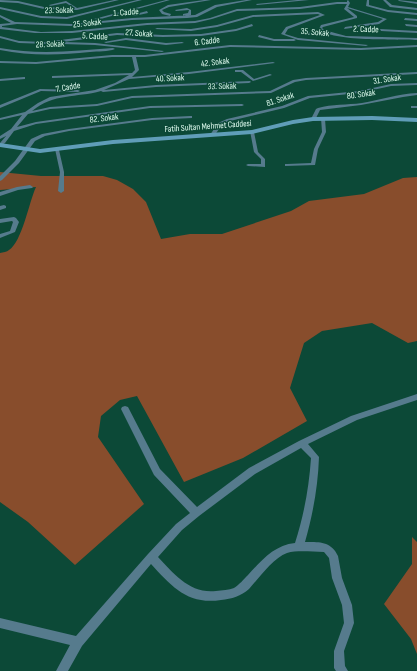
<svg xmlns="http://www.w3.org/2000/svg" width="417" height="671" font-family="'Sofia Sans Condensed',sans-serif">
  <rect width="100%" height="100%" fill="#0c4937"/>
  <!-- green -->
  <path fill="#884d2c" d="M0,172L41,176H103L117,180L133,189L146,202L161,239L190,234H222L291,211L309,201L364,194L403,178L417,177V341L408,343L372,323L322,331L304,343L290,388L307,421L243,458L184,482L137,396L120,400L101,416L98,437L144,504L75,565L28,522L0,502V253C3,252 7,252 9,250C22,242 29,202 36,187L0,190Z
    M412,537L417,542V654L411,639L384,604L412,564Z"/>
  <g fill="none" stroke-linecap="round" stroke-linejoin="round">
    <!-- street -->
    <path fill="#567b8d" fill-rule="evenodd" d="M0,0L18,1L44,7L74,8L66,3L50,6L49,5L66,1L77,8L114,0H119L77,10L44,9L18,3L0,2Z
      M137,0H142L67,19L41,18L0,9V7L41,16L67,17Z
      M166,0H170L97,20L94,19Z
      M204,0H211L169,7L162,10L164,12L171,14L170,16L162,14L159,10L168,5Z
      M246,0H252L217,7L197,17L187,18L132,20L71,26L17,24L2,26V27L41,32L72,31L147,23L195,21L210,18L237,9L300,7L337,2H347V1L348,0L350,3L348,7L387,19L379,24L344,29L345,27L378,22L383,19L347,8L357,16V18L323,27L322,28L324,30L346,36L417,38V40C397,39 332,42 319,29L321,25L354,17L344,9L347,4H337L300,9L237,11L212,19L195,23L147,25L72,33H35L0,29V24L11,23L0,17V15L15,22L71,24L132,18L195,15L215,5Z
      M297,0H309L257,5L256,4Z
      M367,0H369V5L388,10L417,13V15L388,12L366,6Z
      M383,0H386L392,5L417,8V10L390,7Z
      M398,0L417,2V4L399,1Z
      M187,8L191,10V15L183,16V14L188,13L189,10L176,11L175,10Z
      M147,11L148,13L134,16L132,15Z
      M318,12L325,15L288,29L285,34L298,38L368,45L366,46L298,40L281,34L286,27L320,15L318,14L253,17L217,27L191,31L155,29L157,28L191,29L217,25L253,15Z
      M405,18L417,19V21L404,20Z
      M252,24L253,26L236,31L201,36L163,37L117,35L47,44L19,43L0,38V36L19,41L44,42L117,33L163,35L201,34L236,29Z
      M405,24L417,25V27L406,26Z
      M380,29L417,31V33L381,31Z
      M305,32L326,33L328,34L326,35L304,34Z
      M259,35L274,39H294L296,40L294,41H274L258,37Z
      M126,38L166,43L182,42L184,43L166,45L126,40L106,43L104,42Z
      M63,42L95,43L164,51L162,52L95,45L62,44Z
      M230,45L361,48L417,45V47L361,50L230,47L145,57H136L139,70L132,77L189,72L273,62L275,63L189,74L129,79L104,90L156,85L250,81L251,82L249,83L156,87L103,92L101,91C76,98 54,93 32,111L50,107L97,104L132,96L270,91L293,80L306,78L417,72V74L306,80L295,82L271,93L132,98L97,106L50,109L28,114L17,127L36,122L150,106L242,104L244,105L242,106L150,108L36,124L14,131L5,143L0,146V143L6,136L0,139V136L11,129L22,115L0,120V118L25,112L38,103L50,97L95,90L115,83L129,75L53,78H52V76L132,73L135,70L132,57H112L36,64L0,63V61L36,62L112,55H145Z
      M0,48C38,55 75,51 113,48L115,49C108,52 98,51 90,52C60,55 30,56 0,50Z
      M236,70H243L254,79L270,74L272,75L253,81L241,72H235V70Z
      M24,77H25V79L0,81V79Z
      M417,83V85L391,86L359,93L310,98L284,108L230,121L222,125L214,136L210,135L218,123L227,119L282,106L308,96L359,91L391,84Z
      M40,89L78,90L80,91L78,92L41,91L0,108V105Z
      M417,93V95L403,97L361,105L320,110L315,120L311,119L316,109L318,108C332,104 347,105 362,103C380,100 398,94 417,93Z
      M411,106H417V108H411Z
      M190,116H192V118L152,120L69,131L45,136L35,141L19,163L2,180L0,181V176L15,161L31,139L42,134L69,129L152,118Z
      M321,118L325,119L326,132L318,149L315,165L285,166V164H287L311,163L314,149L322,132Z
      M250,131L254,132L258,152L265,159V167L248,166L246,165L248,164H261V159L254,152Z
      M55,149L59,150L64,172V191L61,193L58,191L60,172Z
      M30,185L33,187L32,188L18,190L0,196V192L17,187Z
      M4,205L6,206V208L0,210V206Z
      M14,217L16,218L19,222L15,232L0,238V234L10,231L13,222L12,221L0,223V219Z
      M417,394V400L357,420L308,444L319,457C318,486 313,514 305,542C319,542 331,541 338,556L342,578L352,605L354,623L344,651L345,666L348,671H336L334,668V651L344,623L342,605L332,578L329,558L324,552C312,552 298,550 287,553C273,558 259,578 249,589C241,596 232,599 221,600C188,605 172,587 151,564L82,646L68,671H56L70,645L0,628V618L76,636L148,554L176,524L190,513L154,475L121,409L122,407L125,406L128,407L160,469L197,507L249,468L299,441L351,416ZM301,448L311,458C309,487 304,515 295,543C274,545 261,561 248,575C244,579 239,585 234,588C229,590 222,590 216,591C190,594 174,574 158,557L182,530L199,516L255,474Z"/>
    <!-- secondary -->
    <path fill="#609db8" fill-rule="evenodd" d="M372,116L417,118V122L372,120L313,121L293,124L252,134L113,144L40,153L0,147V143L40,149L113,140L252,130L293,120L313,117Z"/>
  </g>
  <g text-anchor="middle" stroke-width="3" stroke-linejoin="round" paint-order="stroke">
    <!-- far-street labels -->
    <g font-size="9" fill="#dcf9ed" stroke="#0c4937">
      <text transform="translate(59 10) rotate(-1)" y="3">23. Sokak</text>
      <text transform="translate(126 12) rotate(-4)" y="3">1. Cadde</text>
      <text transform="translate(87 23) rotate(-6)" y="3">25. Sokak</text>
      <text transform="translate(366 29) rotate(2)" y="3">2. Cadde</text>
      <text transform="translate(315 32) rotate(5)" y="3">35. Sokak</text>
      <text transform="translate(139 33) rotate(4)" y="3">27. Sokak</text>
      <text transform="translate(95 36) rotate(3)" y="3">5. Cadde</text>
      <text transform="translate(207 41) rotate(-7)" y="3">6. Cadde</text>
      <text transform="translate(50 44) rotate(-2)" y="3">28. Sokak</text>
      <text transform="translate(215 62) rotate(-7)" y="3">42. Sokak</text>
      <text transform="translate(170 78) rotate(-3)" y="3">40. Sokak</text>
      <text transform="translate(387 79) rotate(-8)" y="3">31. Sokak</text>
      <text transform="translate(222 86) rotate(-1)" y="3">33. Sokak</text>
      <text transform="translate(68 87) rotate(-10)" y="3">7. Cadde</text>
      <text transform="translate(361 94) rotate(-8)" y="3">80. Sokak</text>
      <text transform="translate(280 99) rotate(-18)" y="3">81. Sokak</text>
      <text transform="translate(104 118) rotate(-7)" y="3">82. Sokak</text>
      <text transform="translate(208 126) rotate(-4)" y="3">Fatih Sultan Mehmet Caddesi</text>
    </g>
  </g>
</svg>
